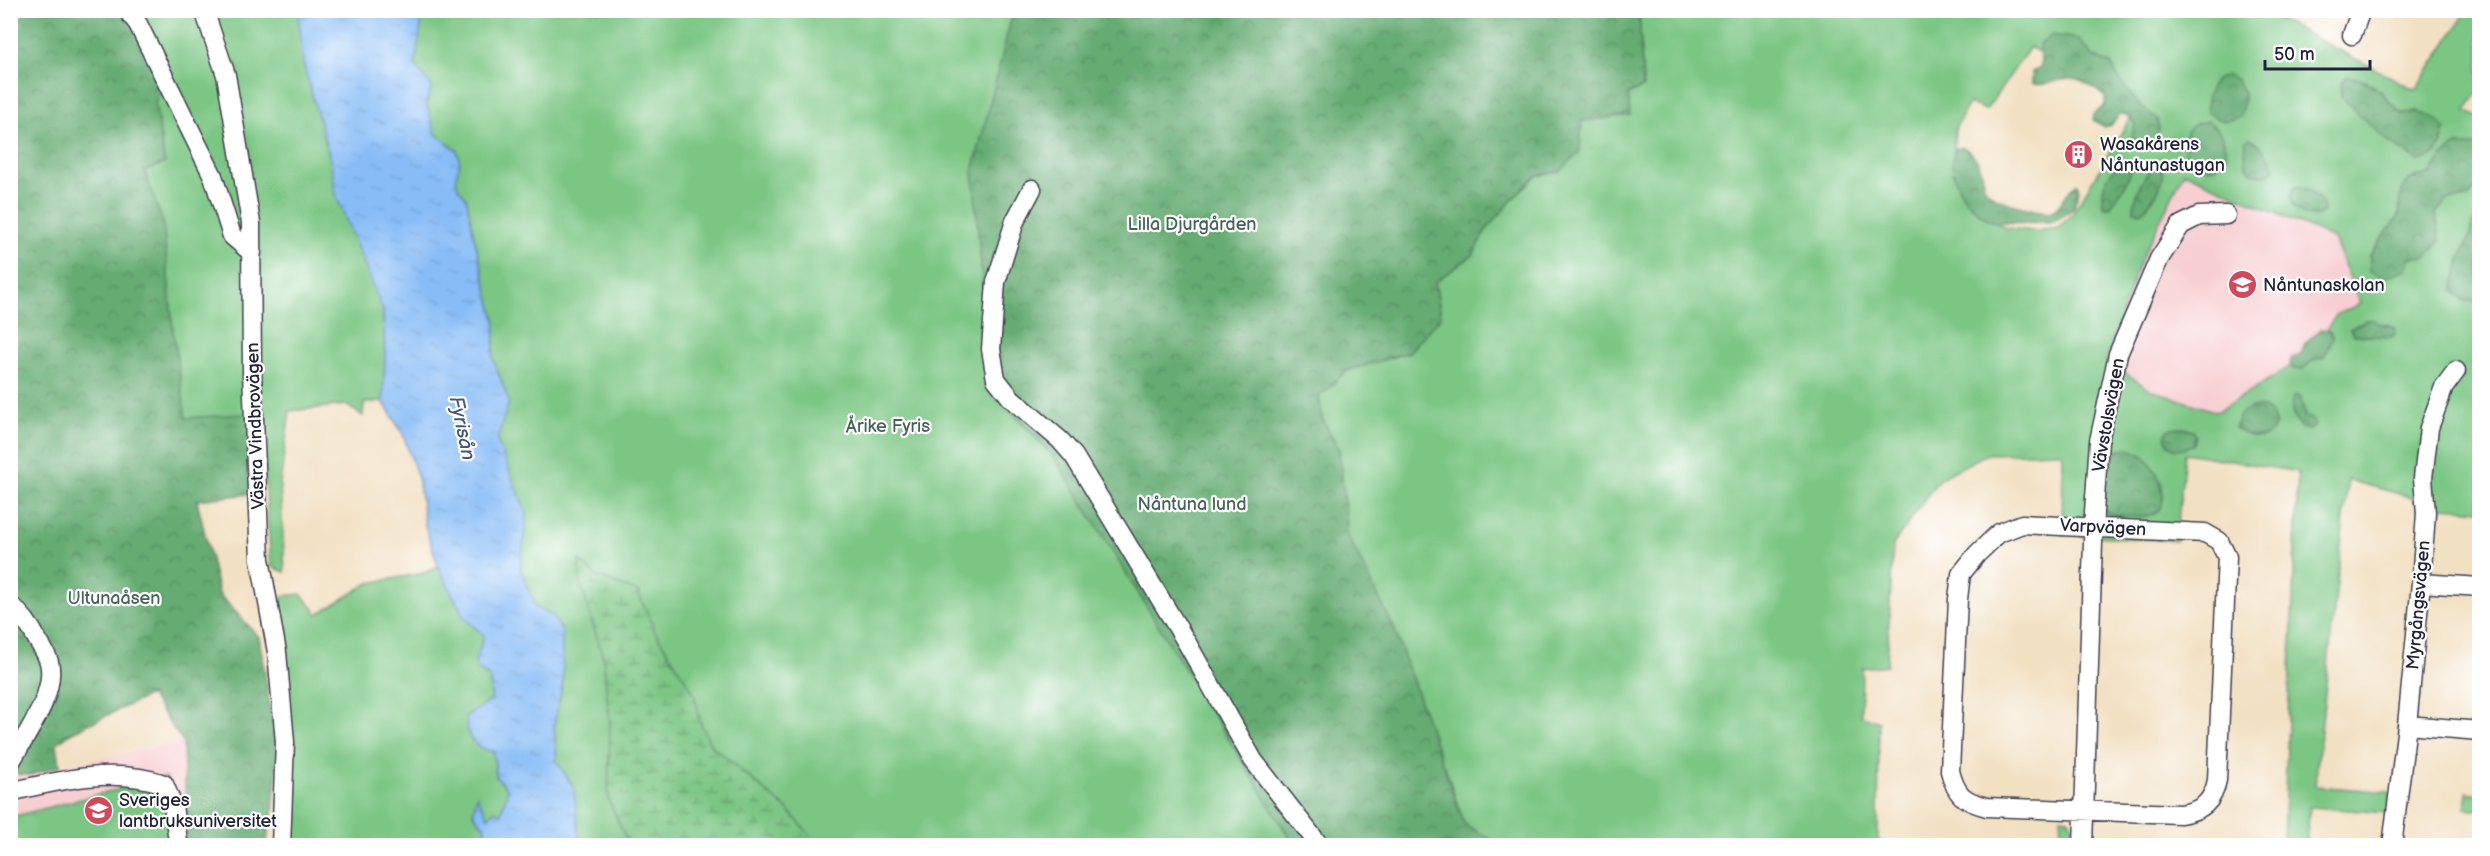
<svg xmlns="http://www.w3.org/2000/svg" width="2490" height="856" font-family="'Balsamiq Sans',sans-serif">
  <defs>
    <pattern id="forest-crowns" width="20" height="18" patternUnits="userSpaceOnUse" patternTransform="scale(1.5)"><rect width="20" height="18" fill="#65ab72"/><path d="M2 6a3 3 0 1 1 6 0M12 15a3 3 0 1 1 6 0" fill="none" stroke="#538b5f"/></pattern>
    <pattern id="wetland-marsh" width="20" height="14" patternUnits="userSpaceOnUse" patternTransform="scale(1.5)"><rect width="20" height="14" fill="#7cc684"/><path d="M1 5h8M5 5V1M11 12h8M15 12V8" fill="none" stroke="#65a06d"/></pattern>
    <pattern id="water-ripples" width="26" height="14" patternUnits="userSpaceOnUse" patternTransform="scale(1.5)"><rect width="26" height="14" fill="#87bcf6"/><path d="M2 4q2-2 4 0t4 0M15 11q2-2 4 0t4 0" fill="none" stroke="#74a1d4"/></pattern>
  </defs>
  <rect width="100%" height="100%" fill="#fff"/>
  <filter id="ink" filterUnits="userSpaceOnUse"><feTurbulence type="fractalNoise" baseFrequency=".0167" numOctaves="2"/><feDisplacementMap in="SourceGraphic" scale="12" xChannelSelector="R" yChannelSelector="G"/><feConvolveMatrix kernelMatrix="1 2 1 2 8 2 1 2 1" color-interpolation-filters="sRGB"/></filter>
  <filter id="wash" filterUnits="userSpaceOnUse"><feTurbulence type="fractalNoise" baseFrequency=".008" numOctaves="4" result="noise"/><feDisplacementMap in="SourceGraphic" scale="24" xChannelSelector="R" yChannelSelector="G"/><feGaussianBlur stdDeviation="1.35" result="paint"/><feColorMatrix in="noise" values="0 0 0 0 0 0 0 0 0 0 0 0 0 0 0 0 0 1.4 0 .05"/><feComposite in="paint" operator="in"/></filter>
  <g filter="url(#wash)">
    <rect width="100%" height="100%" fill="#f2e0c3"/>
    <!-- built -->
    <path fill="#f7cfd2" d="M2184,172L2335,239L2360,304L2307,356L2217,412L2151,390L2106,361L2138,266Z
      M183,742L187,845L11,846V774L30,775L60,766Z"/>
    <!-- green -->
    <path fill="#7cc684" stroke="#4f7460" stroke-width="1.5" fill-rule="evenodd" d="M10,11H1600L1301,390L1347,534L1339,450L1322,418L1319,397L1346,371L1409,352L1441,316L1435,282L1473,255L1486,230L1519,192L1537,176L1561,171L1582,121L1643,87L1639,11H2263L2416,90L2467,11H2479V90L2466,111L2479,118V145C2450,145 2448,149 2431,173L2409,180L2401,192L2399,216L2370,256L2411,257L2440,241L2436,213L2447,200L2468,198L2479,183V209L2459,264L2478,302L2479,301V510L2444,507L2431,519L2419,510L2414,498L2348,480L2315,786L2390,792L2388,813L2310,807L2306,845H2283L2298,472L2185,453L2176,541L2062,534L2063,452L1987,454L1939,479L1893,545L1887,665L1862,668L1861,715L1879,722L1878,839L1884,845H1501L1464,824L1445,766L1276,815L1294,845H555L455,393L364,403L363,416L346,405L290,411L280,483L285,572L271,566L261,413L11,497ZM2030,47L2136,109L2071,216L2058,227L2038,231L2006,228L1989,217L1954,154L1955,129L1969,103L1986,110ZM2346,77C2376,79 2382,95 2401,113L2419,112L2445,129C2441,148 2438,158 2418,160L2386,140ZM2184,172L2334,239L2360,304L2337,314L2307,356L2217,412L2151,390L2106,360L2138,266ZM2379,324H2388L2391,337L2354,335L2350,329ZM2150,462L2161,482L2163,500L2149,516H2115L2103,511Z
      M438,566L464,617L484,636L477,668L490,678L492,700L466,716L483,749L494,752L496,777L508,789L501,814L488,818L477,797L473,813L485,827L484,845H290L293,744L276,608L283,596L301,594L318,614L369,583L424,573Z
      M166,777L187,845L11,846V817Z
      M2467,792L2479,794V810L2465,808Z
      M2061,817L2067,818C2076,826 2076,834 2076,845L2060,846Z"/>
    <!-- forest -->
    <path fill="url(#forest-crowns)" stroke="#446656" stroke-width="1.5" d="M11,11H127L166,82L155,103L165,163L144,171L163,222L173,329L186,418L254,413L258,493L197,500L219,594L259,637L278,757L273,812L266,845H187L183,742L150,695L72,732L57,743L60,766L30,775L11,774Z
      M1010,11H1639L1643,87L1628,94L1630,115L1582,121L1580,151L1561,171L1536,176L1519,192L1486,230L1473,255L1435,282L1441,316L1409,352L1346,371L1319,397L1322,418L1339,450L1348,536L1394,628L1464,824L1501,845H1294L1054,457L991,389L973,171L1012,16Z
      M2052,35L2079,39L2093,56L2111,64C2122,86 2136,104 2157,119L2159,130L2152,144L2140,149L2131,141L2135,124L2128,115L2120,114L2111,125L2105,127L2093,120L2094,114L2105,105V96C2094,89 2083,79 2070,79C2056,79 2045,88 2032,83V72L2041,66L2040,44Z
      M2227,75L2237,80L2244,94L2241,116C2227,123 2218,122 2207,111V96L2215,80Z
      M2346,77C2376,79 2382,95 2400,113C2418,112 2436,113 2445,129C2441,148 2438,158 2418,161L2386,140L2342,98C2339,90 2340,84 2346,77Z
      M2208,121C2221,129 2226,142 2227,157C2211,176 2200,167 2185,153C2183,132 2185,124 2208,121Z
      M2250,138C2259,143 2272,158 2274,168L2268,175C2243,177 2244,159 2246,141Z
      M2457,145H2479V183L2468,198L2447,200L2436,213L2440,241L2426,257H2411L2407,269L2384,278L2370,271V255L2399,216L2401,192L2409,180L2431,173L2443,156Z
      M1963,147C1970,151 1978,160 1981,168C1984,175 1980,184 1987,190C2001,205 2030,208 2049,213C2064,206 2063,193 2077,184L2079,190L2073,209C2067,213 2060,219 2053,221C2047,223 1997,223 1992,221C1968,211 1943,173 1956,148Z
      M2120,164H2129L2132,168L2126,184L2110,207H2104C2098,191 2107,174 2120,164Z
      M2158,165L2162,167C2164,188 2154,199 2141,213L2134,211C2134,197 2144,170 2158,165Z
      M2296,186C2309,187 2321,197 2324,210C2311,228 2280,205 2296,186Z
      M2479,209V301H2464L2453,291L2459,264Z
      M2366,320H2373L2379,324L2395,327V334L2391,337L2354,335L2350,329Z
      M2321,329C2329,329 2331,332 2333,339L2324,357L2312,361L2303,369H2293L2290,363L2292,358L2301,355L2305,343Z
      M2298,396L2301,399L2305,417L2314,420L2315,426L2310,430L2301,428C2294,418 2289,409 2293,397Z
      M2252,407C2267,407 2271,410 2276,424C2267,445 2251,438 2235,428L2239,415Z
      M2178,427L2193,430L2196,434L2194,444L2185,448L2175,449L2168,443L2165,436L2169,429Z
      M2126,448C2135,451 2144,455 2150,462C2159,474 2169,498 2158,511C2148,522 2114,515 2103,511C2101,485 2093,455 2126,448Z"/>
    <!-- wetland -->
    <path fill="url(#wetland-marsh)" stroke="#4f7460" stroke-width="1.5" d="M579,560L596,576L638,592L655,632L694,693L701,724L710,744L788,810L819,845H626L627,841L608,799L610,724L603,657L580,582Z"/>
    <!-- water -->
    <path fill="url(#water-ripples)" stroke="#546f98" stroke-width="1.5" d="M298,11H419L421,26L415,66L432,86L426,103L436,134L457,150L460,163L456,176L458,188L466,197L475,241L496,323L493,358L509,402L497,440L527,514L520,569L536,608L552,615L562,631L563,682L554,725L557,761L574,788L580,845H484L485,827L473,813L477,796L488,817L495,810L501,814L508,789L496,777L494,752C471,746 467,740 466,716L492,700L490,678L477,668L475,662L484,636L464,617L438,566L425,525L418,478L403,434L383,401L385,359L383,311L336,195L330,158L303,63Z"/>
  </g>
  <g filter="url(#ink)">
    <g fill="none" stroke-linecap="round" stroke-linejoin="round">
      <defs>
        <path id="minor" d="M127,10L138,24L213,176L232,236L252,253
          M204,10L226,75L251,223L252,373L260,559L277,652L285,742L281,846
          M2352,35L2361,10
          M1032,189L1015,221L996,282L991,349L996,379L1011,398L1060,440L1074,456L1187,643L1253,760L1320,846
          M2022,524L2205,533L2219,541L2227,557L2217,780C2213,802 2202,811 2180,814L1987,807C1963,801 1956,795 1950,771L1958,599L1961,574L1977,554L1999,533Z
          M2421,583L2480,587
          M10,605C23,615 31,627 38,641C42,647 47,655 49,662C57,693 25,736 10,763
          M2407,725L2480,731
          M10,792C59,780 115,767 164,784L173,806L178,841L175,846
          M2083,846L2094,512L2099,441L2118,354L2159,259L2181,225L2199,216L2226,215
          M2392,846L2407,725L2421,583L2426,513L2423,478L2429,428L2444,387L2456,371"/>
      </defs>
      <!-- minor casing -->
      <use href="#minor" stroke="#413e4f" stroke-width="21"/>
      <!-- minor -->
      <use href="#minor" stroke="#fff" stroke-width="18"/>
    </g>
  </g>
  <!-- icons -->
  <defs>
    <symbol id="building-disc" viewBox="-11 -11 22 22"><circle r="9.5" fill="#d1495b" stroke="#fff"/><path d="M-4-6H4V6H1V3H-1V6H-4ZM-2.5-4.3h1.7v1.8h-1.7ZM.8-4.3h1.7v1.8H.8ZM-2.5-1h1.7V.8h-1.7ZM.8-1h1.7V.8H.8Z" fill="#fff"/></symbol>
    <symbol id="school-disc" viewBox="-11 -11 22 22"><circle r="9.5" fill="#d1495b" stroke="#fff"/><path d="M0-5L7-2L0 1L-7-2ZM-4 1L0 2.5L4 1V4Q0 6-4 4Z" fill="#fff"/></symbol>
    <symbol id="university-disc" viewBox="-11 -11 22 22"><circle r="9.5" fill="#d1495b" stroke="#fff"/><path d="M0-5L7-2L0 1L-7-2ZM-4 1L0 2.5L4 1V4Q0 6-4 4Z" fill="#fff"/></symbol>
  </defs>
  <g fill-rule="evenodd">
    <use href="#building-disc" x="2062" y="138" width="33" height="33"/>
    <use href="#school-disc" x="2226" y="268" width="33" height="33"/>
    <use href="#university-disc" x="82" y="794" width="33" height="33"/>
  </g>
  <g text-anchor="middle" stroke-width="4.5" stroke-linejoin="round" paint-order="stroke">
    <!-- poi labels -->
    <g font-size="18" fill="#22223b" stroke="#fff" text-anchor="start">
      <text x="2100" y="150">Wasakårens<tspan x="2100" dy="21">Nåntunastugan</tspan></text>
      <text x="2263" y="291">Nåntunaskolan</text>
      <text x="119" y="806">Sveriges<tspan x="119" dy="21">lantbruksuniversitet</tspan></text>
    </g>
    <!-- park labels -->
    <g font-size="18" fill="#466458" stroke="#fff">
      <text x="1192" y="230">Lilla Djurgården</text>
      <text x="888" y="432">Årike Fyris</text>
      <text x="1192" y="510">Nåntuna lund</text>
      <text x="114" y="604">Ultunaåsen</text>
    </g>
    <!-- street labels -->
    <g font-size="18" fill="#22223b" stroke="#fff">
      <text transform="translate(2108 415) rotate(-80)" y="6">Vävstolsvägen</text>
      <text transform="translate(255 426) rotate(-92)" y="6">Västra Vindbrovägen</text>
      <text transform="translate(2103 527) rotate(3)" y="6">Varpvägen</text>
      <text transform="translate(2418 605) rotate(-85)" y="6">Myrgångsvägen</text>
    </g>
    <!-- water labels -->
    <g font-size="20" font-style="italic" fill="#45587c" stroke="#fff">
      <text transform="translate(463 428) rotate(78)" y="7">Fyrisån</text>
    </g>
  </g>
  <!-- margin -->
  <rect width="2490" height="856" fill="none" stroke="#fff" stroke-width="36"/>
  <!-- scale -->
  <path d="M2265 60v9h105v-9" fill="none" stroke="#22223b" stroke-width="3"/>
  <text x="2274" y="60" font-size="18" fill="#22223b" stroke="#ffffff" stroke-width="4.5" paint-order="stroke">50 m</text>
</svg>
